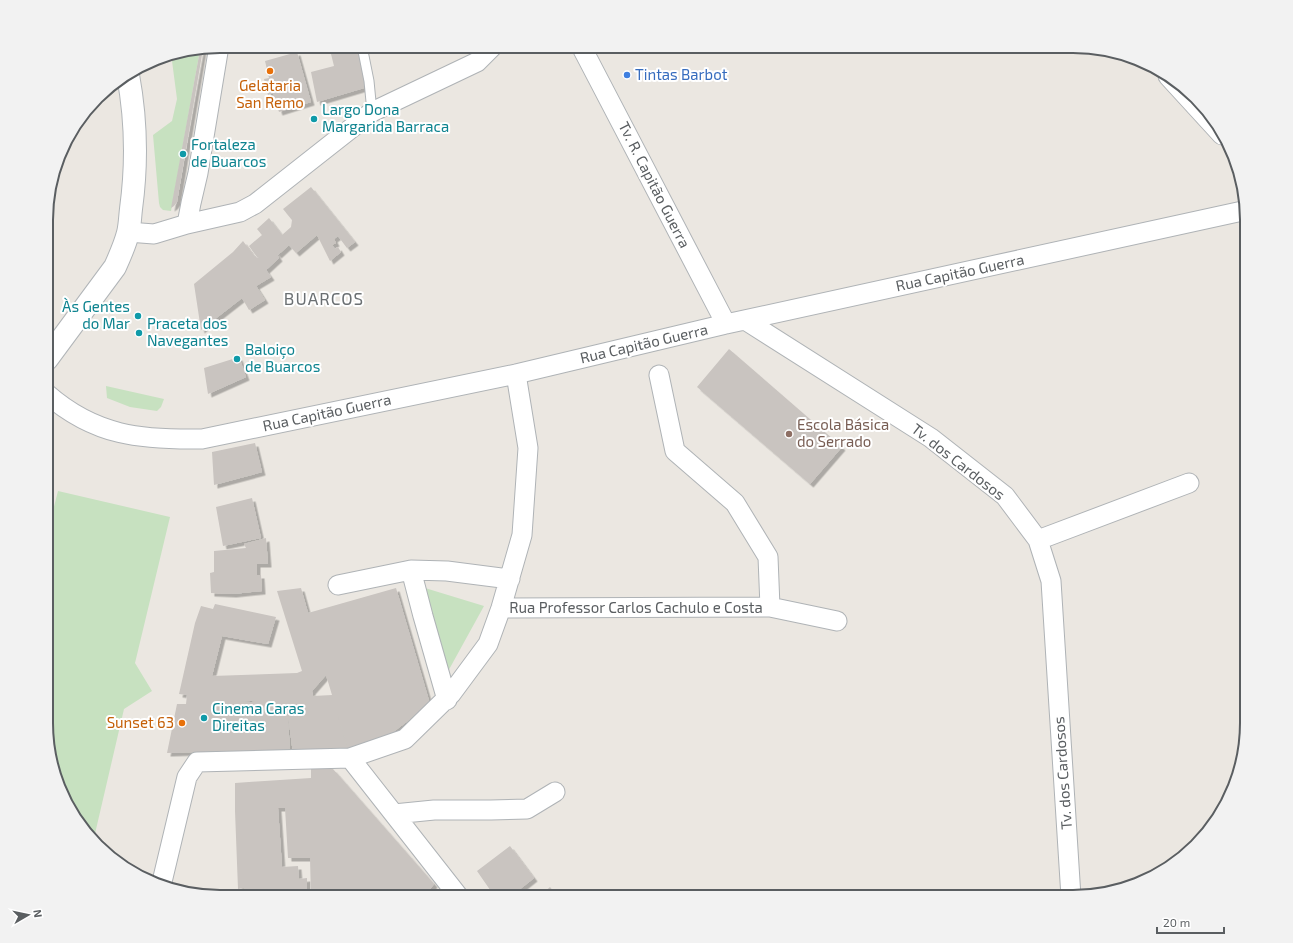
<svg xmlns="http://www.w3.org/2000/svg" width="1293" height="943" font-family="'Exo 2',sans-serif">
  <defs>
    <filter id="shadow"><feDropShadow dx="3.5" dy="3.5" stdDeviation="0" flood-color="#0004"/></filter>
  </defs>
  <rect width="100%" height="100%" fill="#ebe7e1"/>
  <!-- green -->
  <path fill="#c7e1c0" d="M200,50L171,211L163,210L160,207L159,203L153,135L172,121L177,99L172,61L182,54Z
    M106,386L164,399L161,407L157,411L130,407L107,398Z
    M58,491L170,517L135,663L152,691L124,709L94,838L69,810L47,745V534Z
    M425,588L484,606L446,675Z"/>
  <!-- building -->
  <path fill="#c9c4c0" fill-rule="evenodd" filter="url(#shadow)" d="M329,46H361L364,88L317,102L311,72L334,66Z
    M203,49L177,202L174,206L171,208L200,50Z
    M297,52L311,102L279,112L273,93L268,95L264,79L269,78L265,61Z
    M311,187L355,242L347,248L338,236L334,239L336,243L332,245L335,249L338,247L341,252L330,261L317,235L296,253L289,245L278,255L274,250L279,258L266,270L271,277L256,286L265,300L249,310L242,298L201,330L194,284L233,252L243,241L255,257L260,258L257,257L249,246L262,235L257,229L269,218L282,235L291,227L292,220L283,209Z
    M729,349L842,447L810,484L697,387Z
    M239,357L246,377L208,394L204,368Z
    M255,443L262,472L214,485L212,452Z
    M252,498L261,538L223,546L216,507Z
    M266,538L268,564H257V575H261L262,591L233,594L211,593L210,573L214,572V551L246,548L244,544Z
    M301,588L308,613L396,588L430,704L392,733L348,748L337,713L349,754H293L287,707L290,749L259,753L258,750L167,753L177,704H186L187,695L179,694L195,623L201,606L213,609L215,604L276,617L268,644L222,636L212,676L297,673L302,671L277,591ZM326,675L332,695L313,696L312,691ZM272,700L252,702H227Z
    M311,768L333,769L434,884L424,897H311L310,858H288L285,808H278L282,867L298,866L299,879L307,878V897H245L244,888L238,889L235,811V783L311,778Z
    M510,846L534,878L510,897H495L477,871Z
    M550,887L558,897H539Z"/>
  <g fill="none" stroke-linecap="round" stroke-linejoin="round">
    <defs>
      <path id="lane" d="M362,46L369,81L372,112"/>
      <path id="street" d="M581,46L726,324
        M1168,76L1222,135
        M187,224L240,212L255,204L372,112L477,62L493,46
        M128,232L154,234L187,224L191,203L198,173L219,46
        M745,320L931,438L1005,496L1038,540L1051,581L1071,897
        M659,375L675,451L735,503L768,557L770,607
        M47,394C95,436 141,440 202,439L516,374L726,324L1247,210
        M1038,540L1189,483
        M411,570L423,616L447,700
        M338,585L411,570L447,571L510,579
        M501,608L770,607L837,621
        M350,758L459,897
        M394,814L434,810H491L527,809L555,792
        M161,886L187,777L197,762L350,758L405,739L451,694L488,644L501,608L522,535L528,448L516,374"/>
      <path id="secondary" d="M47,359L115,267C120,256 125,245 128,233C130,225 130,217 131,209C137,165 136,118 128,75"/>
    </defs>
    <!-- lane casing -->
    <use href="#lane" stroke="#afb3b6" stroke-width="11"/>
    <!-- street casing -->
    <use href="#street" stroke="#afb3b6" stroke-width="21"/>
    <!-- secondary casing -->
    <use href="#secondary" stroke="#b1b5b8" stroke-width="24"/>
    <!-- lane -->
    <use href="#lane" stroke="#fff" stroke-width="9"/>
    <!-- street -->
    <use href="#street" stroke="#fff" stroke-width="19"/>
    <!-- secondary -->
    <use href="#secondary" stroke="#fff" stroke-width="22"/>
  </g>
  <!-- markers -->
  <g fill="#e8710a" stroke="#fff" stroke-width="1.5">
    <circle cx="270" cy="71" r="4"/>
    <circle cx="182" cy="723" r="4"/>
  </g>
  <circle fill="#3f7fe0" stroke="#fff" stroke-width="1.5" cx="627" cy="75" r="4"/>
  <g fill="#0f9aa8" stroke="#fff" stroke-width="1.5">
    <circle cx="314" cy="119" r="4"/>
    <circle cx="183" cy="154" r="4"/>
    <circle cx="138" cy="316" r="4"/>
    <circle cx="139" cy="333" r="4"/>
    <circle cx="237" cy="359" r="4"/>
    <circle cx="204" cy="718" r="4"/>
  </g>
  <circle fill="#8d6e63" stroke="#fff" stroke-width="1.5" cx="789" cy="434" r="4"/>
  <g text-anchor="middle" stroke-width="4" stroke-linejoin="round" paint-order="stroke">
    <!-- shop labels -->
    <g font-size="15" fill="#366cbe" stroke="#fff" text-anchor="start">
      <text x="635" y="80">Tintas Barbot</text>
    </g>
    <!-- food labels -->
    <g font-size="15" fill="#c56008" stroke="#fff">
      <text x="270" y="91">Gelataria<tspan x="270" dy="17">San Remo</tspan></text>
      <text x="174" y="728" text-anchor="end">Sunset 63</text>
    </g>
    <!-- culture labels -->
    <g font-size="15" fill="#0d838f" stroke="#fff" text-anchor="start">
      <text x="322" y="115">Largo Dona<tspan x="322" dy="17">Margarida Barraca</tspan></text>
      <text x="191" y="150">Fortaleza<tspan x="191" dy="17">de Buarcos</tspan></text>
      <text x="130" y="312" text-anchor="end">Às Gentes<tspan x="130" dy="17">do Mar</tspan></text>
      <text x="147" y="329">Praceta dos<tspan x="147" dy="17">Navegantes</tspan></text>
      <text x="245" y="355">Baloiço<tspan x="245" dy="17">de Buarcos</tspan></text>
      <text x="212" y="714">Cinema Caras<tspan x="212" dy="17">Direitas</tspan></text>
    </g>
    <!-- street labels -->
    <g font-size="15" fill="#5a5e61" stroke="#fff">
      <text transform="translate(654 185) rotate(63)" y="5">Tv. R. Capitão Guerra</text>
      <text transform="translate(960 273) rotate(-12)" y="5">Rua Capitão Guerra</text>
      <text transform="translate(644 344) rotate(-13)" y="5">Rua Capitão Guerra</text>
      <text transform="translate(327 413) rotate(-12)" y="5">Rua Capitão Guerra</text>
      <text transform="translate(958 462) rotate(38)" y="5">Tv. dos Cardosos</text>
      <text x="636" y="613">Rua Professor Carlos Cachulo e Costa</text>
      <text transform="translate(1063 773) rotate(-94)" y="5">Tv. dos Cardosos</text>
    </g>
    <!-- education labels -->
    <g font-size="15" fill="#785e54" stroke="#fff" text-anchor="start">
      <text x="797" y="430">Escola Básica<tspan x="797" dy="17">do Serrado</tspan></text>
    </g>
    <!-- quarter labels -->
    <g font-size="17" letter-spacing="1" fill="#6b7073" stroke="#fff">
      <text x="324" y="305">BUARCOS</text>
    </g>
  </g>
  <!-- crop -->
  <path d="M0 0H1293V943H0ZM220 53H1073A167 167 0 0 1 1240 220V723A167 167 0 0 1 1073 890H220A167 167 0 0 1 53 723V220A167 167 0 0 1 220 53Z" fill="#f2f2f2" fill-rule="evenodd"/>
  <path fill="none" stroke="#5a5e61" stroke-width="2" d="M220 53H1073A167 167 0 0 1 1240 220V723A167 167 0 0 1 1073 890H220A167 167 0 0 1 53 723V220A167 167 0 0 1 220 53Z"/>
  <!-- north arrow -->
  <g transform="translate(28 915) rotate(81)" stroke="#ffffff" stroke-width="3" paint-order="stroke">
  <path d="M0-3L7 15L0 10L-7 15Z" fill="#5a5e61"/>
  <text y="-6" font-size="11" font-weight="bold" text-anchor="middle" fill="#5a5e61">N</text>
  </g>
  <!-- scale -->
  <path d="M1157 927v6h67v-6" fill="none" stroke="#5a5e61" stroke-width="2"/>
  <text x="1163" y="927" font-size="12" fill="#5a5e61" stroke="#ffffff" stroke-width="3" paint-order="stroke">20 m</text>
</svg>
